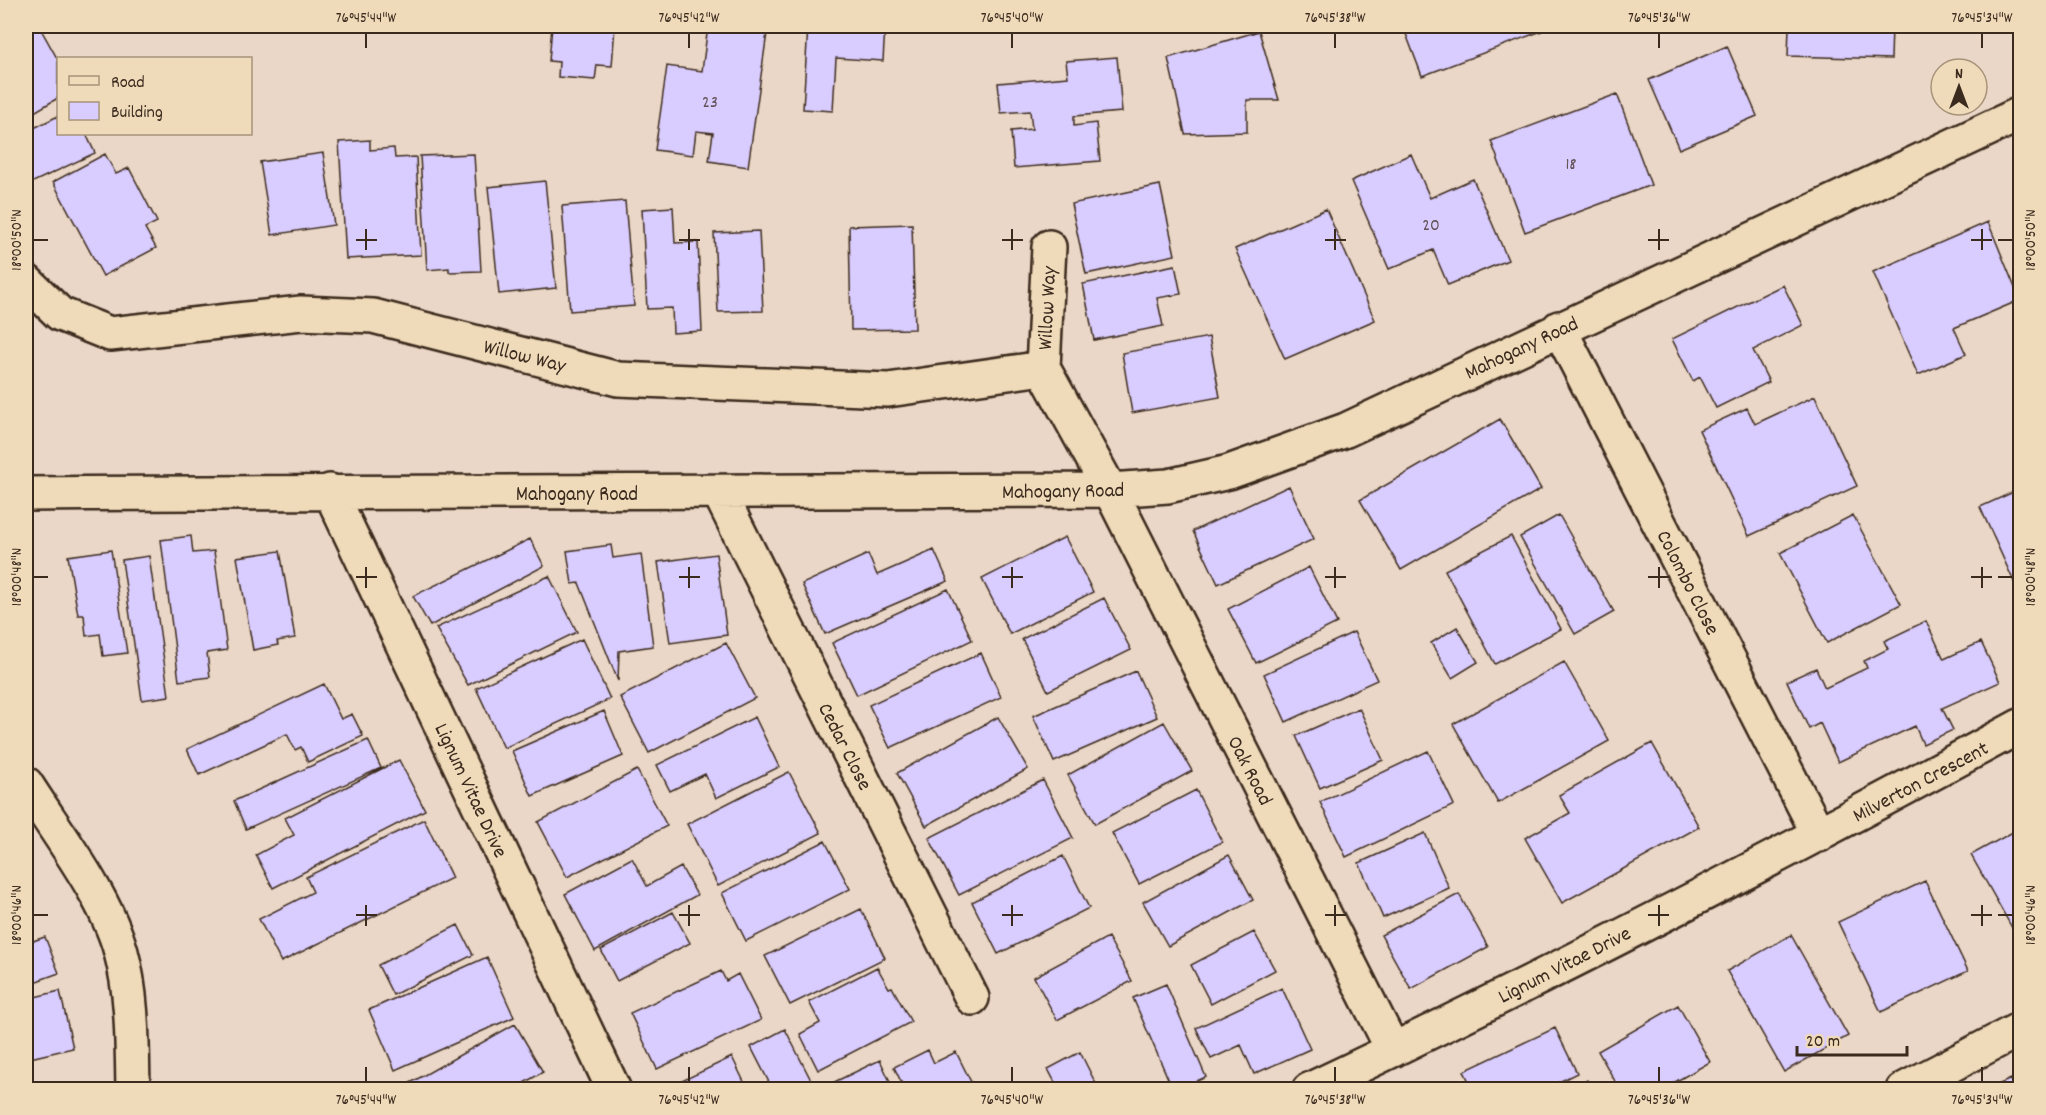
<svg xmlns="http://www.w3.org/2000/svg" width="2046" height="1115" font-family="Dekko,sans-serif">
  <rect width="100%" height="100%" fill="#ebd7c7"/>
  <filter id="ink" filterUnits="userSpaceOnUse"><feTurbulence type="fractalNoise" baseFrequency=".0167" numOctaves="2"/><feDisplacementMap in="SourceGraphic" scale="12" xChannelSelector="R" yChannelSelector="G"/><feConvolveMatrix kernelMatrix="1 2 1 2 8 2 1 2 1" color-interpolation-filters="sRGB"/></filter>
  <g filter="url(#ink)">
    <!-- building -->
    <path fill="#d9ccfe" stroke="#3b2a1e" stroke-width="1.5" d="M26,26H39L58,60V98L26,117Z
      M552,26H615L612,66L597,65L595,80L558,77L559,62L549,61Z
      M708,26H768L748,167L709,161L713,133L696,131L693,155L655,150L667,66L702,71Z
      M808,26H885L883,61L836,58L833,111L803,109Z
      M1403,26H1555L1422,76Z
      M1789,26H1892L1891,59L1788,56Z
      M1259,31L1279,100H1247V132L1185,134L1168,58Z
      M1727,46L1757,116L1679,149L1649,80Z
      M1117,57L1122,112L1074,116V126L1096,123L1100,161L1014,168L1011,131L1032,129L1030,111L1001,113L998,83L1068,77L1066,61Z
      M1617,94L1651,185L1525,232L1491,141Z
      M58,116V134H86L95,153L29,184L26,176V132Z
      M370,140V150L394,148L395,158L416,157L421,255L346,259L339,142Z
      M323,153L334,225L272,235L260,162Z
      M105,154L116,174L129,168L157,222L145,228L156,248L103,276L53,182Z
      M474,154L481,271L449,272V268L427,270L420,156Z
      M1411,154L1430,198L1473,179L1508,260L1448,285L1433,250L1389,269L1351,181Z
      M545,181L556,288L499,294L488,187Z
      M1160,185L1175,255L1086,274L1071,204Z
      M625,201L634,306L570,311L562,206Z
      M673,207L675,243L698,242L702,331L673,333L672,308L647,309L642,209Z
      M1326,209L1375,320L1285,359L1235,249Z
      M1988,222L2020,300L1954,328L1966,354L1918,375L1873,272Z
      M912,224L915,329L851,330L849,226Z
      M759,231L763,311L718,312L714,233Z
      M1175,265L1181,294L1157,298L1163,326L1094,340L1083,284Z
      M1783,285L1803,325L1753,350L1769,382L1716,408L1700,377L1693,381L1672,339Z
      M1209,337L1220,397L1132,413L1122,353Z
      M1815,396L1857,486L1749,536L1699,430L1747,408L1755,424Z
      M1500,419L1541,489L1401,570L1360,500Z
      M1289,486L1314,539L1218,584L1193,531Z
      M2020,489V595L1980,507Z
      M1559,515L1614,612L1575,634L1520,537Z
      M1853,515L1901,604L1827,643L1780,553Z
      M191,536L193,553L214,551L227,650L207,653L210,677L179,681L161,540Z
      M1511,536L1561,629L1495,664L1445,570Z
      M1065,537L1093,592L1010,634L982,579Z
      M530,539L544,566L430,626L413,596Z
      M611,545L613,558L641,554L653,646L619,651L618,681L579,583L572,584L567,551Z
      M111,550L127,653L103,656L100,634L86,636L84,615H78L68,556Z
      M934,550L948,581L825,634L802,584L868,554L877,575Z
      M280,551L295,638L277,641L278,645L253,650L237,557Z
      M716,554L727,635L670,643L658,562Z
      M149,556L169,696L142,700L122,560Z
      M1309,567L1337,623L1256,663L1228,609Z
      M549,576L577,632L468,685L436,628Z
      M948,589L972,640L857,695L832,643Z
      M1104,598L1131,650L1048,691L1022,639Z
      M1926,621L1944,659L1981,642L2000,682L1942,708L1953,730L1923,744L1915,726L1838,762L1820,723L1809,729L1787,681L1816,668L1825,688L1867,668L1864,661L1888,649L1884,641Z
      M1457,627L1478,662L1452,678L1431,643Z
      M1354,632L1377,680L1286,722L1264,674Z
      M582,639L610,699L504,748L476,688Z
      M726,643L755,698L649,753L620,697Z
      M981,653L1001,697L890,748L869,705Z
      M1564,662L1609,741L1498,803L1453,724Z
      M1136,671L1157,717L1054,762L1033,716Z
      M324,684L341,719L352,714L363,736L308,762L301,747L295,750L287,734L199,775L187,749Z
      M1359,708L1383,760L1320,788L1296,736Z
      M604,711L623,756L532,796L512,751Z
      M755,717L779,767L716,798L705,774L670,791L657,765Z
      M998,717L1028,769L926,826L897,773Z
      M1164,722L1192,771L1095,824L1068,775Z
      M368,740L381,768L246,829L234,801Z
      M1652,743L1699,827L1562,903L1525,838L1570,813L1559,795Z
      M1428,751L1454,805L1346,857L1320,802Z
      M399,760L425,810L273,888L256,855L294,835L285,818Z
      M637,770L667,826L567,877L538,822Z
      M789,772L821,833L718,886L687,824Z
      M1043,780L1073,838L959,895L929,838Z
      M1196,790L1222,842L1139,884L1112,833Z
      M424,819L452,878L281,962L259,919L313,892L306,877Z
      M2020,828V942L1971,855Z
      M1425,833L1449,888L1383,918L1359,863Z
      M825,841L850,889L746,941L722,893Z
      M1229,855L1253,900L1168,946L1143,902Z
      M1063,856L1089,908L998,954L972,902Z
      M632,858L647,886L681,867L697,895L595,951L565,894Z
      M1925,881L1968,971L1881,1012L1838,922Z
      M1459,894L1488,947L1411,989L1381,935Z
      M861,909L885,958L790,1005L765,956Z
      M673,912L690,943L617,981L601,950Z
      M458,925L473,955L393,995L378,965Z
      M1254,932L1275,970L1211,1004L1191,965Z
      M1791,935L1848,1036L1784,1072L1727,971Z
      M45,937L59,973L26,985V941L27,943Z
      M1108,937L1132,981L1057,1020L1034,977Z
      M487,957L514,1017L395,1070L369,1010Z
      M877,967L889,988L892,987L911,1022L818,1070L800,1034L820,1023L809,1002Z
      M721,971L726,981L738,974L761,1020L657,1069L630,1013Z
      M1166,984L1206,1077L1176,1090H1173L1133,998Z
      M1282,988L1310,1049L1254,1074L1241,1045L1211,1059L1196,1028Z
      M60,991L73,1048L26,1059V999Z
      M1678,1005L1710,1062L1661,1090H1620L1598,1051Z
      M515,1024L543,1072L512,1090H414L410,1083Z
      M1555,1028L1577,1073L1543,1090H1473L1464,1071Z
      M785,1029L816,1090H773L751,1047Z
      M928,1050L934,1063L956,1052L975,1090H905L894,1067Z
      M1080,1052L1099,1090H1059L1048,1069Z
      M732,1057L748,1090H664L665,1089Z
      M880,1060L894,1090H827L826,1086Z
      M2011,1079L2015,1090H1986Z
      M1587,1080L1592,1090H1571Z"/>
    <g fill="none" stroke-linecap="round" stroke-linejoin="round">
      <defs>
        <path id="minor" d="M1049,247L1043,368L1110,490L1393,1050
          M26,281L60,314L110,334L301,313L373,316L618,379L888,390L1043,368
          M1559,328L1819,835
          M330,491L614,1090
          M26,494C387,490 748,493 1110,490L1168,486L1229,472L1346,430L2020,114
          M720,494L972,998
          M26,784C57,833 106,896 121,952C133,996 132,1044 133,1090
          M1309,1090C1550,976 1786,853 2020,726
          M1903,1090L2020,1029"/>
      </defs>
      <!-- minor casing -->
      <use href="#minor" stroke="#3b2a1e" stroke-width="38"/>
      <!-- minor -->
      <use href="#minor" stroke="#efdab9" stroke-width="33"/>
    </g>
  </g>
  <!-- ticks -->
  <path fill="none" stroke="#3b2a1e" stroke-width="2" d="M366,33V48M689,33V48M1012,33V48M1335,33V48M1659,33V48M1982,33V48M366,229V250M689,229V250M1012,229V250M1335,229V250M1659,229V250M1982,229V250M33,240H48M356,240H377M679,240H700M1002,240H1023M1325,240H1346M1648,240H1669M1971,240H1992M1998,240H2013M366,567V588M689,567V588M1012,567V588M1335,567V588M1659,567V588M1982,567V588M33,577H48M356,577H377M679,577H700M1002,577H1023M1325,577H1346M1648,577H1669M1971,577H1992M1998,577H2013M366,905V926M689,905V926M1012,905V926M1335,905V926M1659,905V926M1982,905V926M33,915H48M356,915H377M679,915H700M1002,915H1023M1325,915H1346M1648,915H1669M1971,915H1992M1998,915H2013M366,1067V1082M689,1067V1082M1012,1067V1082M1335,1067V1082M1659,1067V1082M1982,1067V1082"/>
  <g text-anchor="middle" stroke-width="6" stroke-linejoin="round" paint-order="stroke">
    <!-- number labels -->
    <g font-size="18" fill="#625256">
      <text x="710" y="107">23</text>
      <text x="1571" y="169">18</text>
      <text x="1431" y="230">20</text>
    </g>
    <!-- street labels -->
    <g font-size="21" fill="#3b2a1e" stroke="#efdab9">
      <text transform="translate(1046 308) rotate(-87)" y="7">Willow Way</text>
      <text transform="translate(1521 347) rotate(-25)" y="7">Mahogany Road</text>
      <text transform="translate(525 355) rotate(14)" y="7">Willow Way</text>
      <text transform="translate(1063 490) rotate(-1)" y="7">Mahogany Road</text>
      <text x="577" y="500">Mahogany Road</text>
      <text transform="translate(1689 582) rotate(63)" y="7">Colombo Close</text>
      <text transform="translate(846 746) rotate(63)" y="7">Cedar Close</text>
      <text transform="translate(1251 770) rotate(63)" y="7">Oak Road</text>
      <text transform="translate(1920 781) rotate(-28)" y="7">Milverton Crescent</text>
      <text transform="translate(472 790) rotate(65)" y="7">Lignum Vitae Drive</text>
      <text transform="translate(1564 964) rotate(-27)" y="7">Lignum Vitae Drive</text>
    </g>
  </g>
  <!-- margin -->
  <rect width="2046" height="1115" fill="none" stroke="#efdab9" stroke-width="66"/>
  <!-- legend -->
  <rect x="57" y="57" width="195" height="78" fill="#efdab9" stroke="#a7947b" stroke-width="1.5"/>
  <rect x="69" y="76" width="30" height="9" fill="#efdab9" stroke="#a7947b" stroke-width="1.5"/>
  <text x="111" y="87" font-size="18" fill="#3b2a1e">Road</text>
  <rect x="69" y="102" width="30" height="18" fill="#d9ccfe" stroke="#a7947b" stroke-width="1.5"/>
  <text x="111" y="117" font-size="18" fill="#3b2a1e">Building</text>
  <!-- north arrow -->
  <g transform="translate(1959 87)"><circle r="28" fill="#efdab9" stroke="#a7947b" stroke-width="1.5"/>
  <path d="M0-4.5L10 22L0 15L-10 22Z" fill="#3b2a1e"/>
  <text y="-9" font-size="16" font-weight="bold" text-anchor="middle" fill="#3b2a1e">N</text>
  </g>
  <!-- scale -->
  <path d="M1797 1046v9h110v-9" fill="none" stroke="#3b2a1e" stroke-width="3"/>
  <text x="1806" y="1046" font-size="18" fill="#3b2a1e" stroke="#efdab9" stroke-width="4.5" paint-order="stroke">20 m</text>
  <rect x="33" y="33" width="1980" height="1049" fill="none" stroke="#3b2a1e" stroke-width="2"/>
  <g font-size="15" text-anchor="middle" fill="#3b2a1e">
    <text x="366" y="22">76°45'44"W</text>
    <text x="689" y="22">76°45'42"W</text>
    <text x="1012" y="22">76°45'40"W</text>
    <text x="1335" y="22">76°45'38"W</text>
    <text x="1659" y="22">76°45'36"W</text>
    <text x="1982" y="22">76°45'34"W</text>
    <text transform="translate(16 240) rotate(-90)" y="5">18°00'50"N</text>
    <text transform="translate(2030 240) rotate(-90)" y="5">18°00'50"N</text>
    <text transform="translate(16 577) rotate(-90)" y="5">18°00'48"N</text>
    <text transform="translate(2030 577) rotate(-90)" y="5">18°00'48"N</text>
    <text transform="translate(16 915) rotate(-90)" y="5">18°00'46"N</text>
    <text transform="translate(2030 915) rotate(-90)" y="5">18°00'46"N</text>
    <text x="366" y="1104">76°45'44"W</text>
    <text x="689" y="1104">76°45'42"W</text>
    <text x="1012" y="1104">76°45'40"W</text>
    <text x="1335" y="1104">76°45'38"W</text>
    <text x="1659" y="1104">76°45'36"W</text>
    <text x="1982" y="1104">76°45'34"W</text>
  </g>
</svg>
